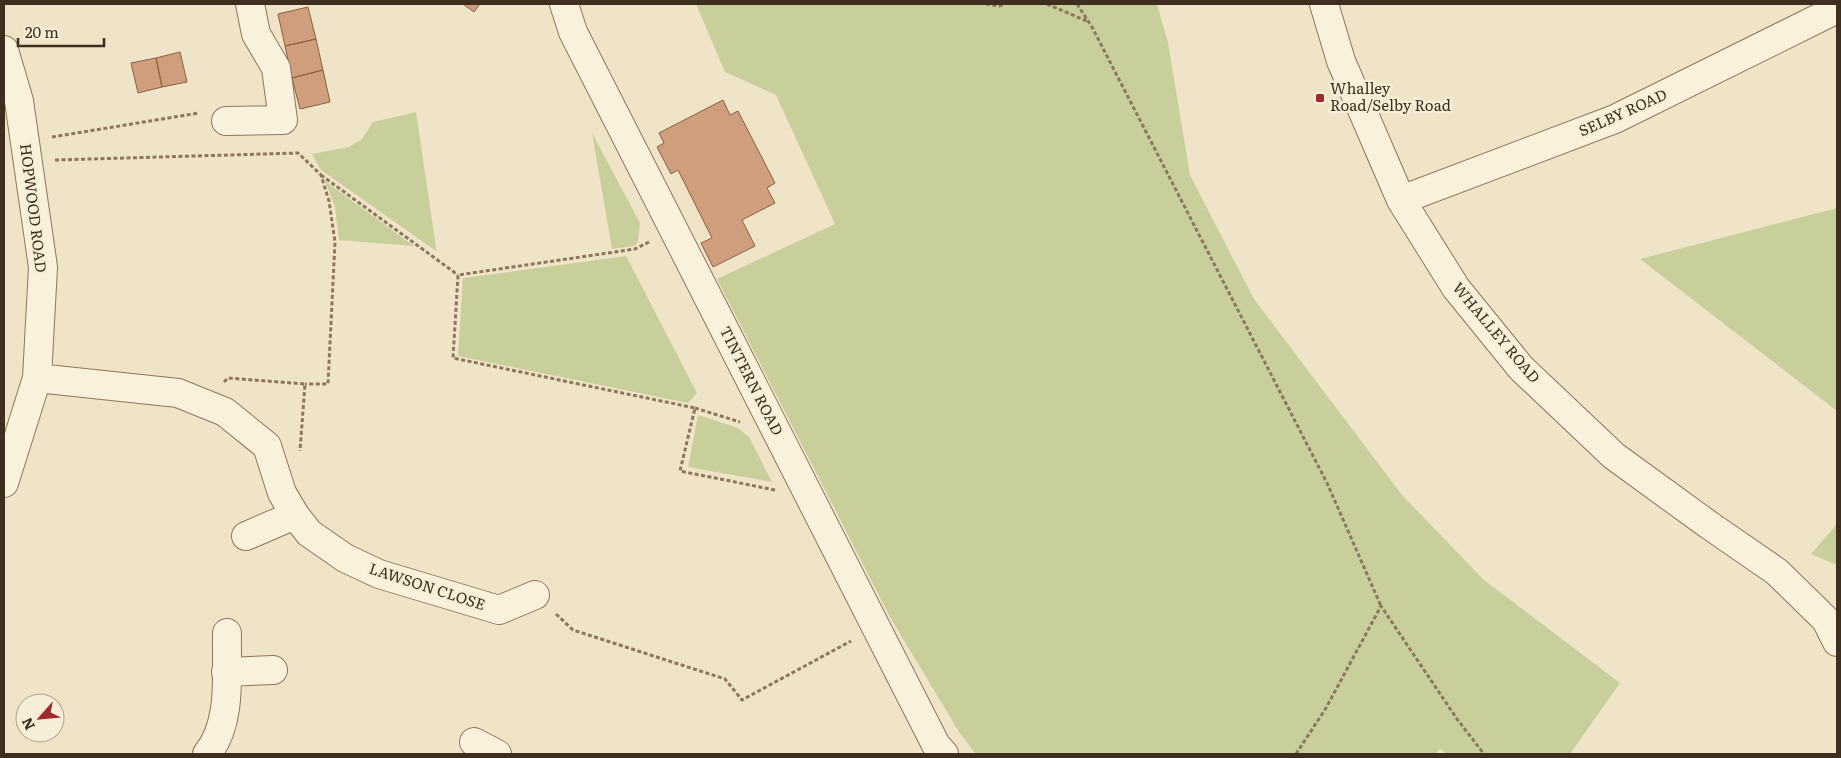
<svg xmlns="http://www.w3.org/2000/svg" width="1841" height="758" font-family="Literata,serif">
  <rect width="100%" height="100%" fill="#f0e4c8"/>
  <!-- green -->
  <path fill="#c9cf9b" d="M696,4H1157L1168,43L1190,175L1254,299L1402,495L1484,580L1620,683L1570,754H1447L1440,749L1435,754H976L959,732L890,617L717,279L835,224L776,95L725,72Z
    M416,112L436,247V251L321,170L312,154L349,147L362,139L373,122Z
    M592,133L640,223L638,242L634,246L612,249Z
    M325,181L414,246L339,240L335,207Z
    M1837,208V411L1640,259Z
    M626,256L697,393L688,403L458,356L463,278Z
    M698,415L738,428L749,437L772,482L688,467Z
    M1837,524V565L1811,554Z"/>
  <!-- building -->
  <path fill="#cf9f7d" stroke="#8d5f41" d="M463,4H480L474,12Z
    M308,7L316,39L285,46L278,14Z
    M316,39L323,70L292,78L285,46Z
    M180,52L187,82L162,87L156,58Z
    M156,58L162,87L138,93L131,63Z
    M323,70L330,102L300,109L292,78Z
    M723,100L730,115L738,111L775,183L767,188L775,203L742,220L755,246L713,267L701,243L712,238L678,170L671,174L657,147L664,143L659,133Z"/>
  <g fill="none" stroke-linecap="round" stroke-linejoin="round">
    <defs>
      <path id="minor" d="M564,4L573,32L936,745L944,754
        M1324,4L1341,61L1401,200L1456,288L1521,368L1614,456L1709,525L1777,572L1826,620L1837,642
        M4,50L19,101L43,267L37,378L4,483
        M226,121L283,120L276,68L256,34L250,4
        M1401,200L1615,119L1829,13L1832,4
        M37,378L178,393L225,412L267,446L282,493L295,515L309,533L345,558L379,574L499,610L535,595
        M246,536L295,515
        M226,672L273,670
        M474,742L497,754
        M207,754C233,722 226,672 227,633"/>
    </defs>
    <!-- minor casing -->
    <use href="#minor" stroke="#8d765c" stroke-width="30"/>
    <!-- path -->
    <path stroke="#8d765c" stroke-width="3" stroke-dasharray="4 2.5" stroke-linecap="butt" d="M986,4L999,6L1005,4
      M1047,4L1089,22
      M1077,4L1092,27L1327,483L1381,606
      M52,137L199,113
      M55,160L298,153L321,175L329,201L335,242L328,384H305
      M321,175L458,275
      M649,242L635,249L458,275L453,358L695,408L680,471L775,490
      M224,382L228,378L305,384L300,451
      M695,408L740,422
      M556,614L573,630L725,679L742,700L851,641
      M1296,754L1326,708L1381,606L1457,719L1484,754"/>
    <!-- minor -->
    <use href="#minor" stroke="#faf1dc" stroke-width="28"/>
  </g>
  <!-- markers -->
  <rect fill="#9e2a2b" stroke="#f7eed8" stroke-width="2" x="1315" y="93" width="10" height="10" rx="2.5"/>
  <g text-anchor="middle" stroke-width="5" stroke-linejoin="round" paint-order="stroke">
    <!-- poi labels -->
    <g font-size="15" fill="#3d2e20" stroke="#f7eed8" text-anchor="start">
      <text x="1330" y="94">Whalley<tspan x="1330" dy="17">Road/Selby Road</tspan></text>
    </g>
    <!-- street labels -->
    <g font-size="15" fill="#3d2e20" stroke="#f7eed8">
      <text transform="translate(1623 113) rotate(-24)" y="5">SELBY ROAD</text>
      <text transform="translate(33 208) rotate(83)" y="5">HOPWOOD ROAD</text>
      <text transform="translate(1496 333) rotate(50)" y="5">WHALLEY ROAD</text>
      <text transform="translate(751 381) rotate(63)" y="5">TINTERN ROAD</text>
      <text transform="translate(427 587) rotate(18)" y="5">LAWSON CLOSE</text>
    </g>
  </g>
  <!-- border -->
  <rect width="1841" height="758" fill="none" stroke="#3d2e20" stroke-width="10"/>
  <!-- north arrow -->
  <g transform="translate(40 718) rotate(243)"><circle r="24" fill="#f7eed8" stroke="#ada18e"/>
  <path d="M0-4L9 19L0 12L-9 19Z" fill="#9e2a2b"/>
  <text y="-8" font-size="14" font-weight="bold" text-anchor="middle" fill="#3d2e20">N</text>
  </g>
  <!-- scale -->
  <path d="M18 38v8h86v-8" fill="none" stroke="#3d2e20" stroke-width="2.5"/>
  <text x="25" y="38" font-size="15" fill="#3d2e20" stroke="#f7eed8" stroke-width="4" paint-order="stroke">20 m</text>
</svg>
